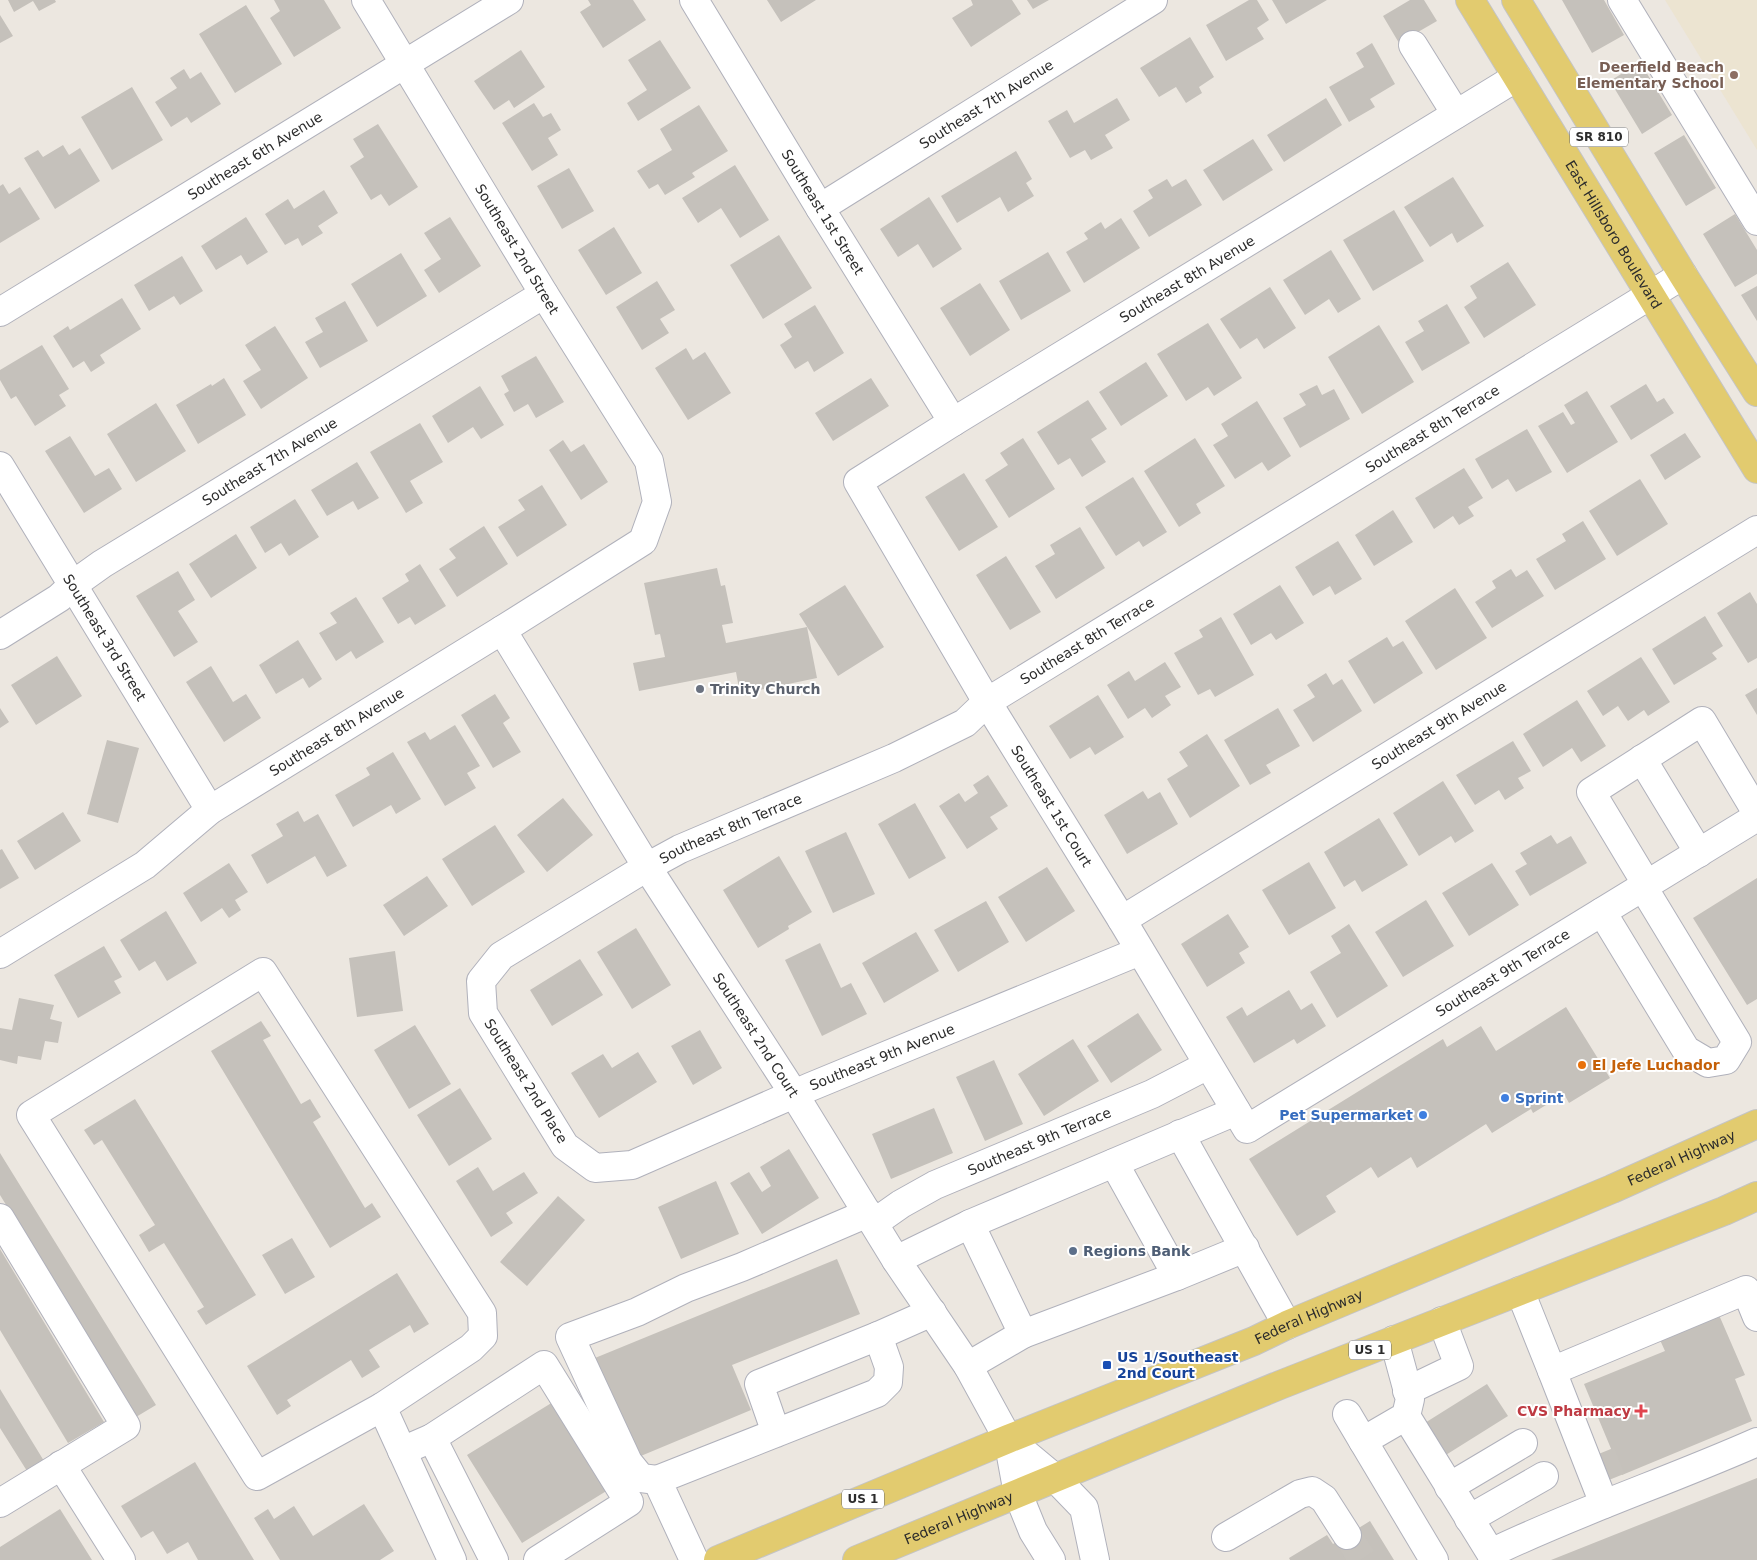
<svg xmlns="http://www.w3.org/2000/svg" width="1757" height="1560" font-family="'DejaVu Sans',sans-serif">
  <rect width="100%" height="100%" fill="#ece7e0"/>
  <!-- education -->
  <path fill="#ece4d1" d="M1665,0H1757V150Z"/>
  <!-- building -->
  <path fill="#c5c1bb" d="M8,0H55L56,2L39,11L33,1L14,12Z
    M274,0H324L341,28L294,57L270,18L280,11Z
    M588,0H633L646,20L603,48L580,12L591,5Z
    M767,0H816L781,22Z
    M971,0H1012L1021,14L971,47L952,18L973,5Z
    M1027,0H1049L1033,9Z
    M1249,0H1257L1269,20L1257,28L1264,39L1226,61L1206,25Z
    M1272,0H1327L1286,24Z
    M1410,0H1424L1437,21L1399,43L1383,16Z
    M1562,0H1604L1624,35L1592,53Z
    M246,5L282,64L235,93L199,34Z
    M0,15L13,36L0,43Z
    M1190,37L1214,77L1199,87L1202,93L1186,103L1176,87L1159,97L1140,68Z
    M660,40L691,88L638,121L627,103L647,90L628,60Z
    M1372,43L1395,84L1370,99L1375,107L1349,122L1329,87L1364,67L1356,53Z
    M521,50L545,87L514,108L509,100L494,110L474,81Z
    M1640,62L1672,115L1642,134L1610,81Z
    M184,69L190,79L201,72L221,104L191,123L187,117L171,127L155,102L177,88L170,78Z
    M132,87L163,140L112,170L81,117Z
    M1117,98L1130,120L1105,135L1113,148L1091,160L1085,150L1070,158L1048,121L1067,110L1074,123Z
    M1326,98L1342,125L1284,162L1267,135Z
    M534,103L543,117L551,113L561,130L548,138L558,155L532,171L502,123Z
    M699,105L728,151L692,173L695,177L665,195L658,184L649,189L637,171L672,150L660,129Z
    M378,124L418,187L389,206L381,194L371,200L350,166L364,157L353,139Z
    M1684,135L1716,188L1686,206L1654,153Z
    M1253,139L1273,170L1223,201L1203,170Z
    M63,145L69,155L80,148L100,181L55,209L24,158L38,150L43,157Z
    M1016,151L1032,179L1026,183L1034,196L1008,212L1000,197L957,223L941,196Z
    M735,165L769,220L740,238L721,208L698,223L682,198Z
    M569,168L594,211L562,229L537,186Z
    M1453,177L1484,226L1457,243L1452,233L1430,247L1404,207Z
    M1167,179L1172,187L1186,179L1202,205L1149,237L1133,211L1153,198L1148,190Z
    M3,184L9,194L20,187L40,219L0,243V186Z
    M324,190L338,213L318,226L323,233L302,246L298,238L285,245L265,214L288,199L294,209Z
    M929,197L962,249L933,268L918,244L898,257L880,229Z
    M1394,210L1424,261L1373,291L1343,240Z
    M1735,214L1757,250V274L1735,287L1703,234Z
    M246,217L268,252L247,265L241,255L216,270L201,246Z
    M450,217L481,266L439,293L424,270L441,259L424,233Z
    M1121,218L1140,248L1084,283L1066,252L1088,239L1084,233L1101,222L1105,229Z
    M614,227L642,273L606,295L578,250Z
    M779,235L812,288L763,319L730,265Z
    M1331,250L1361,299L1338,313L1329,299L1305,315L1283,280Z
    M1048,252L1071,291L1021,320L999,281Z
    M401,253L427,296L377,327L351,284Z
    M182,256L203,291L180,305L174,296L149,311L134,285Z
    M1508,262L1536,305L1484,338L1464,307L1477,298L1470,286Z
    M657,281L675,310L660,319L669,333L642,350L616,307Z
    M980,283L1010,330L970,356L940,308Z
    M1757,286V321L1741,295Z
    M1270,287L1296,328L1264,349L1257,338L1240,349L1220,319Z
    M122,298L141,329L100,355L105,363L91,372L84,361L73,368L53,336L68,326L70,330Z
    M345,301L368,341L320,368L305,342L323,332L315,318Z
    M1447,304L1470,343L1422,371L1405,342L1424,331L1418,321Z
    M815,305L844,353L814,372L808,361L795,369L780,345L792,337L784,324Z
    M1208,323L1242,378L1214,396L1208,387L1186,401L1157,354Z
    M1379,325L1414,382L1362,414L1328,357Z
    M275,326L308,378L261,409L243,381L261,370L245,345Z
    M42,345L69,389L59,395L66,406L35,426L16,396L11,399L0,380V370Z
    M686,348L693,360L705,352L731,393L688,420L655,368Z
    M536,356L564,402L536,418L528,404L514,412L504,394L509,391L501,376Z
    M1146,362L1168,396L1121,426L1099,392Z
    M224,378L246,415L198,444L176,405L211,384L212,386Z
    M871,378L889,406L833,441L815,413Z
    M1646,384L1657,402L1664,398L1674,413L1631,440L1610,406Z
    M1317,385L1322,395L1334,389L1350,419L1300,448L1283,418L1306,405L1299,394Z
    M480,386L504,425L481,439L473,427L448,443L432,416Z
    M1587,391L1618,442L1567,473L1538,426L1563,412L1571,425L1575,423L1564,405Z
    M1088,400L1107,429L1091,439L1106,462L1082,477L1070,458L1058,465L1037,432Z
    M1257,401L1291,456L1268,471L1262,462L1235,479L1213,445L1228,436L1221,424Z
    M156,403L186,451L136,482L107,434Z
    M420,423L443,462L410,481L423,503L406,513L370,452Z
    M1527,429L1552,472L1516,492L1508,479L1492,489L1475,459Z
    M1685,433L1701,457L1665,480L1650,455Z
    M70,436L95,476L109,468L122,489L84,513L45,451Z
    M1023,438L1055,489L1009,518L985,480L1008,465L1000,453Z
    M1195,438L1225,486L1196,504L1201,513L1179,527L1144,471Z
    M563,440L571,452L584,444L608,482L581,500L549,450Z
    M357,462L379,498L358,510L353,501L327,516L311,490Z
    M1464,468L1483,498L1468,507L1474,516L1459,525L1453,516L1434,529L1415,498Z
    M964,473L998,527L959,551L925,497Z
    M1133,477L1167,532L1143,547L1139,541L1116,556L1085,507Z
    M1640,479L1668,524L1617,556L1589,511Z
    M542,485L567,525L517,557L498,527L525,510L518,500Z
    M295,499L319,537L289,556L281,543L265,553L250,527Z
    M1393,510L1413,542L1374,566L1355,535Z
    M1583,521L1606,559L1555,590L1536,559L1566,541L1562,534Z
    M484,526L508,564L457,597L439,569L456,558L449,549Z
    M1080,527L1105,568L1056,599L1035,566L1055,554L1050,545Z
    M236,534L257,568L211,598L189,564Z
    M1338,541L1362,579L1335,595L1330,586L1313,596L1295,567Z
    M1006,556L1041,612L1010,630L976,575Z
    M420,564L446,606L415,625L410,617L398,624L382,598L409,581L405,574Z
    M717,568L721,586L725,585L733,623L722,625L726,643L807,627L817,678L740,694L736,672L639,691L633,663L665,657L660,634L655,635L644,583Z
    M1511,569L1516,577L1527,570L1544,596L1492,628L1475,602L1496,588L1492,581Z
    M178,571L195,600L178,611L198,642L174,657L136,596Z
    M845,585L884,647L838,676L799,614Z
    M1280,585L1304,623L1276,640L1271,633L1251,645L1233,614Z
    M1455,588L1487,638L1436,670L1405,621Z
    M1750,592L1757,604V658L1748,663L1717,613Z
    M356,597L384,642L356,659L351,651L336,661L319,633L337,623L330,613Z
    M1705,616L1723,646L1712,653L1717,659L1674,685L1652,649Z
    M1221,617L1254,675L1215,697L1210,689L1198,695L1174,653L1203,637L1199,630Z
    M1387,637L1393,647L1403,641L1423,673L1374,704L1348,661Z
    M298,640L322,679L309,688L303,678L276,694L259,665Z
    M57,656L82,696L36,725L11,685Z
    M1641,657L1670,702L1648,716L1644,710L1628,721L1618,706L1603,716L1587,691Z
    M1165,662L1181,687L1165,696L1171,705L1152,718L1145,708L1128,719L1107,685L1129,671L1135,681Z
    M211,666L233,702L246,694L261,718L224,742L186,682Z
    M1326,673L1333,685L1342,679L1362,711L1313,742L1293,710L1315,697L1307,685Z
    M1757,688V715L1745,695Z
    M495,694L510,718L503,723L521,752L493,768L461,715Z
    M1098,695L1124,737L1095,755L1090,747L1070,759L1049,726Z
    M1577,700L1606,746L1581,762L1572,748L1543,767L1523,734Z
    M0,708L9,722L0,728Z
    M1278,708L1300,746L1266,765L1271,773L1250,785L1224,740Z
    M455,725L480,766L467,773L476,788L445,806L407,742L425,732L430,740Z
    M1207,734L1240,786L1190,818L1167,779L1188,766L1179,752Z
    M107,740L139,748L118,823L87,814Z
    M1513,741L1531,771L1518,778L1524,788L1505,800L1499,790L1475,805L1456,775Z
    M393,752L421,799L396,814L391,805L353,827L335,795L370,775L366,768Z
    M988,775L1008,806L990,817L998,829L967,849L939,806L959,793L965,802L978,793L973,785Z
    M1443,781L1474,831L1455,843L1451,836L1419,856L1393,813Z
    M1143,791L1148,799L1160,792L1178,824L1127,854L1104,815Z
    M563,798L593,835L547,872L517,835Z
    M915,803L946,858L909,879L878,824Z
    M298,811L304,822L318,814L347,866L327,877L315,856L267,884L251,855L283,836L276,824Z
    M63,812L81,841L35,870L17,841Z
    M1379,818L1408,865L1362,892L1355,880L1344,887L1324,852Z
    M495,825L525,872L472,906L442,859Z
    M846,832L875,894L833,913L805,851Z
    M1551,835L1557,844L1571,836L1587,863L1530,896L1515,871L1527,864L1520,853Z
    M2,849L19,878L0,889V850Z
    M779,856L812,912L788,926L789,929L758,948L723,890Z
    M1309,862L1336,908L1289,935L1262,890Z
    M229,863L248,892L235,900L241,910L229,918L222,908L201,922L183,893Z
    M1492,863L1519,905L1469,936L1442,893Z
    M1047,867L1075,911L1026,942L998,897Z
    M427,876L448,906L404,936L383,905Z
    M1757,878V999L1747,1005L1693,918Z
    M1426,900L1454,946L1403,977L1375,932Z
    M986,901L1009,942L958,972L934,930Z
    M166,911L197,963L167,981L155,961L139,971L120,940Z
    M1228,914L1249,947L1239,953L1245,963L1207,987L1181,944Z
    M1349,924L1388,986L1337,1018L1310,972L1341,953L1331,936Z
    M636,928L671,985L632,1009L597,952Z
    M916,932L939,971L884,1003L862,963Z
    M820,943L841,988L851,983L867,1014L822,1036L785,960Z
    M104,946L122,977L114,981L121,993L78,1018L54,975Z
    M395,951L403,1011L357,1017L349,958Z
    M580,959L603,995L552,1026L530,990Z
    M1289,990L1301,1010L1312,1003L1326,1026L1297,1044L1294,1039L1254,1063L1226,1017L1242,1007L1247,1016Z
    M19,998L54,1005L50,1019L62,1022L58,1043L45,1041L41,1060L18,1056L17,1064L0,1060V1028L12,1030Z
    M1566,1007L1610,1078L1569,1103L1564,1094L1533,1113L1531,1109L1492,1133L1486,1124L1417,1168L1411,1157L1378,1178L1371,1167L1326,1196L1336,1212L1297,1236L1249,1159L1443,1039L1447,1047L1481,1026L1496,1051Z
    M1138,1013L1162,1050L1111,1083L1087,1046Z
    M261,1021L271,1036L263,1040L301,1104L310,1099L321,1117L313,1122L365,1208L372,1203L381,1217L330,1248L211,1051Z
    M415,1025L451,1084L409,1109L374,1050Z
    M700,1030L722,1068L693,1085L671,1046Z
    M1073,1039L1099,1081L1044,1116L1018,1074Z
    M638,1052L657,1082L599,1118L571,1073L603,1054L612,1068Z
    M994,1060L1023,1124L985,1141L956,1077Z
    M460,1088L492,1139L449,1166L417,1115Z
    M135,1099L256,1295L206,1325L197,1311L204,1307L164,1243L149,1252L139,1235L155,1225L102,1140L94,1145L84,1130Z
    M934,1108L953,1153L891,1179L872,1134Z
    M789,1149L819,1198L762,1234L730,1183L749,1172L762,1192L771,1186L760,1167Z
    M0,1153L156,1405L136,1417L0,1195Z
    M478,1167L493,1191L524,1172L538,1193L506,1213L513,1223L491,1237L456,1181Z
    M716,1181L739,1234L681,1259L658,1207Z
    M558,1196L585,1220L527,1286L500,1262Z
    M292,1238L315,1277L285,1294L262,1255Z
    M0,1249L104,1422L68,1443L0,1330Z
    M837,1259L860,1314L732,1365L751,1410L636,1458L595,1358Z
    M397,1273L429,1324L414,1333L410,1325L369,1350L380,1367L362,1378L351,1360L287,1400L291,1406L277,1415L247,1366Z
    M1719,1315L1745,1375L1735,1379L1752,1421L1622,1475L1584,1384L1665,1351L1660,1340Z
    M1487,1384L1508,1416L1441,1458L1420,1426Z
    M0,1389L44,1461L27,1471L0,1428Z
    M553,1402L608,1490L522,1543L467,1455Z
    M195,1462L254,1560H198L188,1542L167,1554L153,1531L141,1538L121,1506Z
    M1757,1478V1560H1551Z
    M364,1504L394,1551L380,1560H280L254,1518L268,1509L274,1519L294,1506L313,1536Z
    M60,1509L92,1560H0V1547Z
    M1370,1521L1394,1560H1290L1289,1558L1327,1535L1333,1544Z"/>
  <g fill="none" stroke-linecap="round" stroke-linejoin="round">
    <!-- minor-tunnel -->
    <path stroke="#c6c2bc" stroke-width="28" stroke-dasharray="28 14" stroke-linecap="butt" d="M1601,1453L1613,1483
      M1347,1535L1363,1560"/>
    <defs>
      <g id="minor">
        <path id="s1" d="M694,0L820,208L953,422"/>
        <path d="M1622,0L1757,221"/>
        <path d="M1413,45L1456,114"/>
        <path id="s2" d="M1517,77L953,422L858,482L987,702L1122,920L1247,1129L1757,817"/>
        <path id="s3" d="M820,208L1153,0"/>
        <path id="s4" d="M0,312L509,0"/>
        <path id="s5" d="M0,466L210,810"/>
        <path id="s6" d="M502,630L647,867L794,1094L896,1260L968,1366L1008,1439L1018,1494L1033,1531L1051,1560"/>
        <path id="s7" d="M0,635L59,598L74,584L102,564L544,294"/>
        <path d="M1642,759L1699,853"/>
        <path d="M1647,885L1591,792L1702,721L1757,813"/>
        <path d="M1602,912L1686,1050L1708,1063L1726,1060L1737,1042L1643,887"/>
        <path id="s8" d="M1122,920L1757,530"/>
        <path id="s9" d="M1140,951L810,1087L632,1165L595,1168L565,1146L483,1013L481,981L501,956L647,867L680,849L894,758L965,723L987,702L1683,275"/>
        <path id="s10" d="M0,954L145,865L210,810L502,630L643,541L657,502L649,461L544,294L366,0"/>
        <path d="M263,972L482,1313L483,1336L471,1348L382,1407L257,1476L31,1115Z"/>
        <path d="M1180,1134L1287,1325"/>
        <path d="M1114,1163L1177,1276L1245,1248"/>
        <path d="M0,1218L126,1426L0,1503"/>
        <path id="s11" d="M874,1223L901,1204L935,1185L1152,1094L1208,1065"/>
        <path d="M970,1224L1236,1111"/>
        <path d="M896,1260L970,1224L1023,1334L968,1366"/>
        <path d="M1520,1291L1552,1371L1746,1290L1757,1317"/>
        <path d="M1023,1334L1177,1276"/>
        <path d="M878,1336L932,1312"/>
        <path d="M1394,1340L1410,1399L1406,1416L1363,1441L1434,1560"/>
        <path d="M1552,1371L1604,1504"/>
        <path d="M1407,1391L1459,1366L1442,1321"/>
        <path d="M382,1407L452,1560"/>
        <path d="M1347,1414L1363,1441"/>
        <path d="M1406,1416L1495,1560"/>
        <path d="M432,1438L494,1560"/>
        <path d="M1008,1439L1056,1479L1084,1508L1095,1560"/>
        <path d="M402,1451L432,1438L544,1365L629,1502L538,1560"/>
        <path d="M61,1465L121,1560"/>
        <path d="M657,1480L641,1478L628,1462L570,1337L637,1312L686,1288L742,1267L868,1213"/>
        <path d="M1449,1487L1523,1443"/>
        <path d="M1469,1519L1544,1476"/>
        <path d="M1226,1537L1300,1494L1312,1491L1324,1499L1347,1535"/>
        <path d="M1491,1553C1578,1511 1669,1481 1757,1442"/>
        <path d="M694,1560L657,1480L877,1393L888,1382L889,1367L878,1336L759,1384L776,1433"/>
      </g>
      <g id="major">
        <path id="s12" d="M1470,0L1757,469"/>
        <path d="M1516,0L1683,275L1757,392"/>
        <path id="s13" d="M718,1560L1008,1439L1254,1341L1287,1325L1612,1189L1757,1124"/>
        <path id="s14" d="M857,1560L1280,1385L1724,1211L1757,1196"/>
      </g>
    </defs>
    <!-- minor casing -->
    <use href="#minor" stroke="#b0b1bb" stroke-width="30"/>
    <!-- major casing -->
    <use href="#major" stroke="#c4c4c4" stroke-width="30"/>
    <!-- minor -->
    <use href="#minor" stroke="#fff" stroke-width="28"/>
    <!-- major -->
    <use href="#major" stroke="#e2cb6f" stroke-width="28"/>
  </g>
  <!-- markers -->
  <circle fill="#8d6e63" stroke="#fff" stroke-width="2" cx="1734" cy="75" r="5"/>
  <circle fill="#6b7280" stroke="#fff" stroke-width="2" cx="700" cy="689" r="5"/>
  <circle fill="#e8710a" stroke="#fff" stroke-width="2" cx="1582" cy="1065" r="5"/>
  <g fill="#3f7fe0" stroke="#fff" stroke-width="2">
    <circle cx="1505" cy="1098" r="5"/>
    <circle cx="1423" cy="1115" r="5"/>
  </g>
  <circle fill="#5c6f8a" stroke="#fff" stroke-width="2" cx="1073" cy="1251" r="5"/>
  <rect fill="#1a4fb4" stroke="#fff" stroke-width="2" x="1102" y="1360" width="10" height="10" rx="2.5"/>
  <path fill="#e0444e" stroke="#fff" stroke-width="2" d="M1638.5 1403.5h5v5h5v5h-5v5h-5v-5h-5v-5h5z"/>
  <g text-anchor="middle" stroke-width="4" stroke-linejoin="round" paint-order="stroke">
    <!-- shield labels -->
    <g fill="#fff" stroke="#6b6b6b" stroke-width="1">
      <rect x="1570" y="127.5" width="58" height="19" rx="4"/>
      <rect x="1349" y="1340.5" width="42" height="19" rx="4"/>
      <rect x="842" y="1489.5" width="42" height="19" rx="4"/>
    </g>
    <g font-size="12" font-weight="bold" fill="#2c2c2c">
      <text x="1599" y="141">SR 810</text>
      <text x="1370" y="1354">US 1</text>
      <text x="863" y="1503">US 1</text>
    </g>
    <!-- education labels -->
    <g font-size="14" font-weight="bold" fill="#785e54" stroke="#fff" text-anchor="end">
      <text x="1724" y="72">Deerfield Beach<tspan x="1724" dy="16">Elementary School</tspan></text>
    </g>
    <!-- street labels -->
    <g font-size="14" fill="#2c2c2c" stroke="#fff">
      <text dy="5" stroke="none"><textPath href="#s3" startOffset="196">Southeast 7th Avenue</textPath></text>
      <text dy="5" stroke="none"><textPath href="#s4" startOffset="299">Southeast 6th Avenue</textPath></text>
      <text dy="5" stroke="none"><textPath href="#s1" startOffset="248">Southeast 1st Street</textPath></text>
      <text dy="5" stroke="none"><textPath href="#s12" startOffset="275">East Hillsboro Boulevard</textPath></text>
      <text transform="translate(517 249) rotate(59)" y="5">Southeast 2nd Street</text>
      <text transform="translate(1187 279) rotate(-31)" y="5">Southeast 8th Avenue</text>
      <text dy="5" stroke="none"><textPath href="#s9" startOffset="1919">Southeast 8th Terrace</textPath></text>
      <text dy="5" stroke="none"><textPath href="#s7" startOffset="321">Southeast 7th Avenue</textPath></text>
      <text dy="5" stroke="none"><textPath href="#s5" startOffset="201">Southeast 3rd Street</textPath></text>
      <text dy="5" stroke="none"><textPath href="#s9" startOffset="1514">Southeast 8th Terrace</textPath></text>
      <text dy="5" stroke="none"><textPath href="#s8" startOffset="372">Southeast 9th Avenue</textPath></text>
      <text dy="5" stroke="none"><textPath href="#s10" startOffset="404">Southeast 8th Avenue</textPath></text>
      <text dy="5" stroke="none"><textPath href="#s2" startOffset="1151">Southeast 1st Court</textPath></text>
      <text dy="5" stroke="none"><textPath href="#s9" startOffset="1109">Southeast 8th Terrace</textPath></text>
      <text dy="5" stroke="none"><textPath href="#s2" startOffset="1828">Southeast 9th Terrace</textPath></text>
      <text dy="5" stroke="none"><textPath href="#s6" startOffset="478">Southeast 2nd Court</textPath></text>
      <text transform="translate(882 1057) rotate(-22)" y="5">Southeast 9th Avenue</text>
      <text transform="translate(526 1081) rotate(58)" y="5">Southeast 2nd Place</text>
      <text dy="5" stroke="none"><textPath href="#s11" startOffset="185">Southeast 9th Terrace</textPath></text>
      <text dy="5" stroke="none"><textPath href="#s13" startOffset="1044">Federal Highway</textPath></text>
      <text dy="5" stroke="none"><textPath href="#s13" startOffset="639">Federal Highway</textPath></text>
      <text dy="5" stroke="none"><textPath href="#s14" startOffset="110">Federal Highway</textPath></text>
    </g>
    <!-- worship labels -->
    <g font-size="14" font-weight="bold" fill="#5b616d" stroke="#fff" text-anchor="start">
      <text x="710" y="694">Trinity Church</text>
    </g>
    <!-- food labels -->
    <g font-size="14" font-weight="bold" fill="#c56008" stroke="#fff" text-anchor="start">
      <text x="1592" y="1070">El Jefe Luchador</text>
    </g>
    <!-- shop labels -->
    <g font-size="14" font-weight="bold" fill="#366cbe" stroke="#fff" text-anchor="start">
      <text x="1515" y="1103">Sprint</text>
      <text x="1413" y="1120" text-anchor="end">Pet Supermarket</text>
    </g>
    <!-- service labels -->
    <g font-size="14" font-weight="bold" fill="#4e5e75" stroke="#fff" text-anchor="start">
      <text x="1083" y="1256">Regions Bank</text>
    </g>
    <!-- transit labels -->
    <g font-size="14" font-weight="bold" fill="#164399" stroke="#fff" text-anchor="start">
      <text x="1117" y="1362">US 1/Southeast<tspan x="1117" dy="16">2nd Court</tspan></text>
    </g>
    <!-- health labels -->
    <g font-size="14" font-weight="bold" fill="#be3a42" stroke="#fff" text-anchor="end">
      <text x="1631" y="1416">CVS Pharmacy</text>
    </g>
  </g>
</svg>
